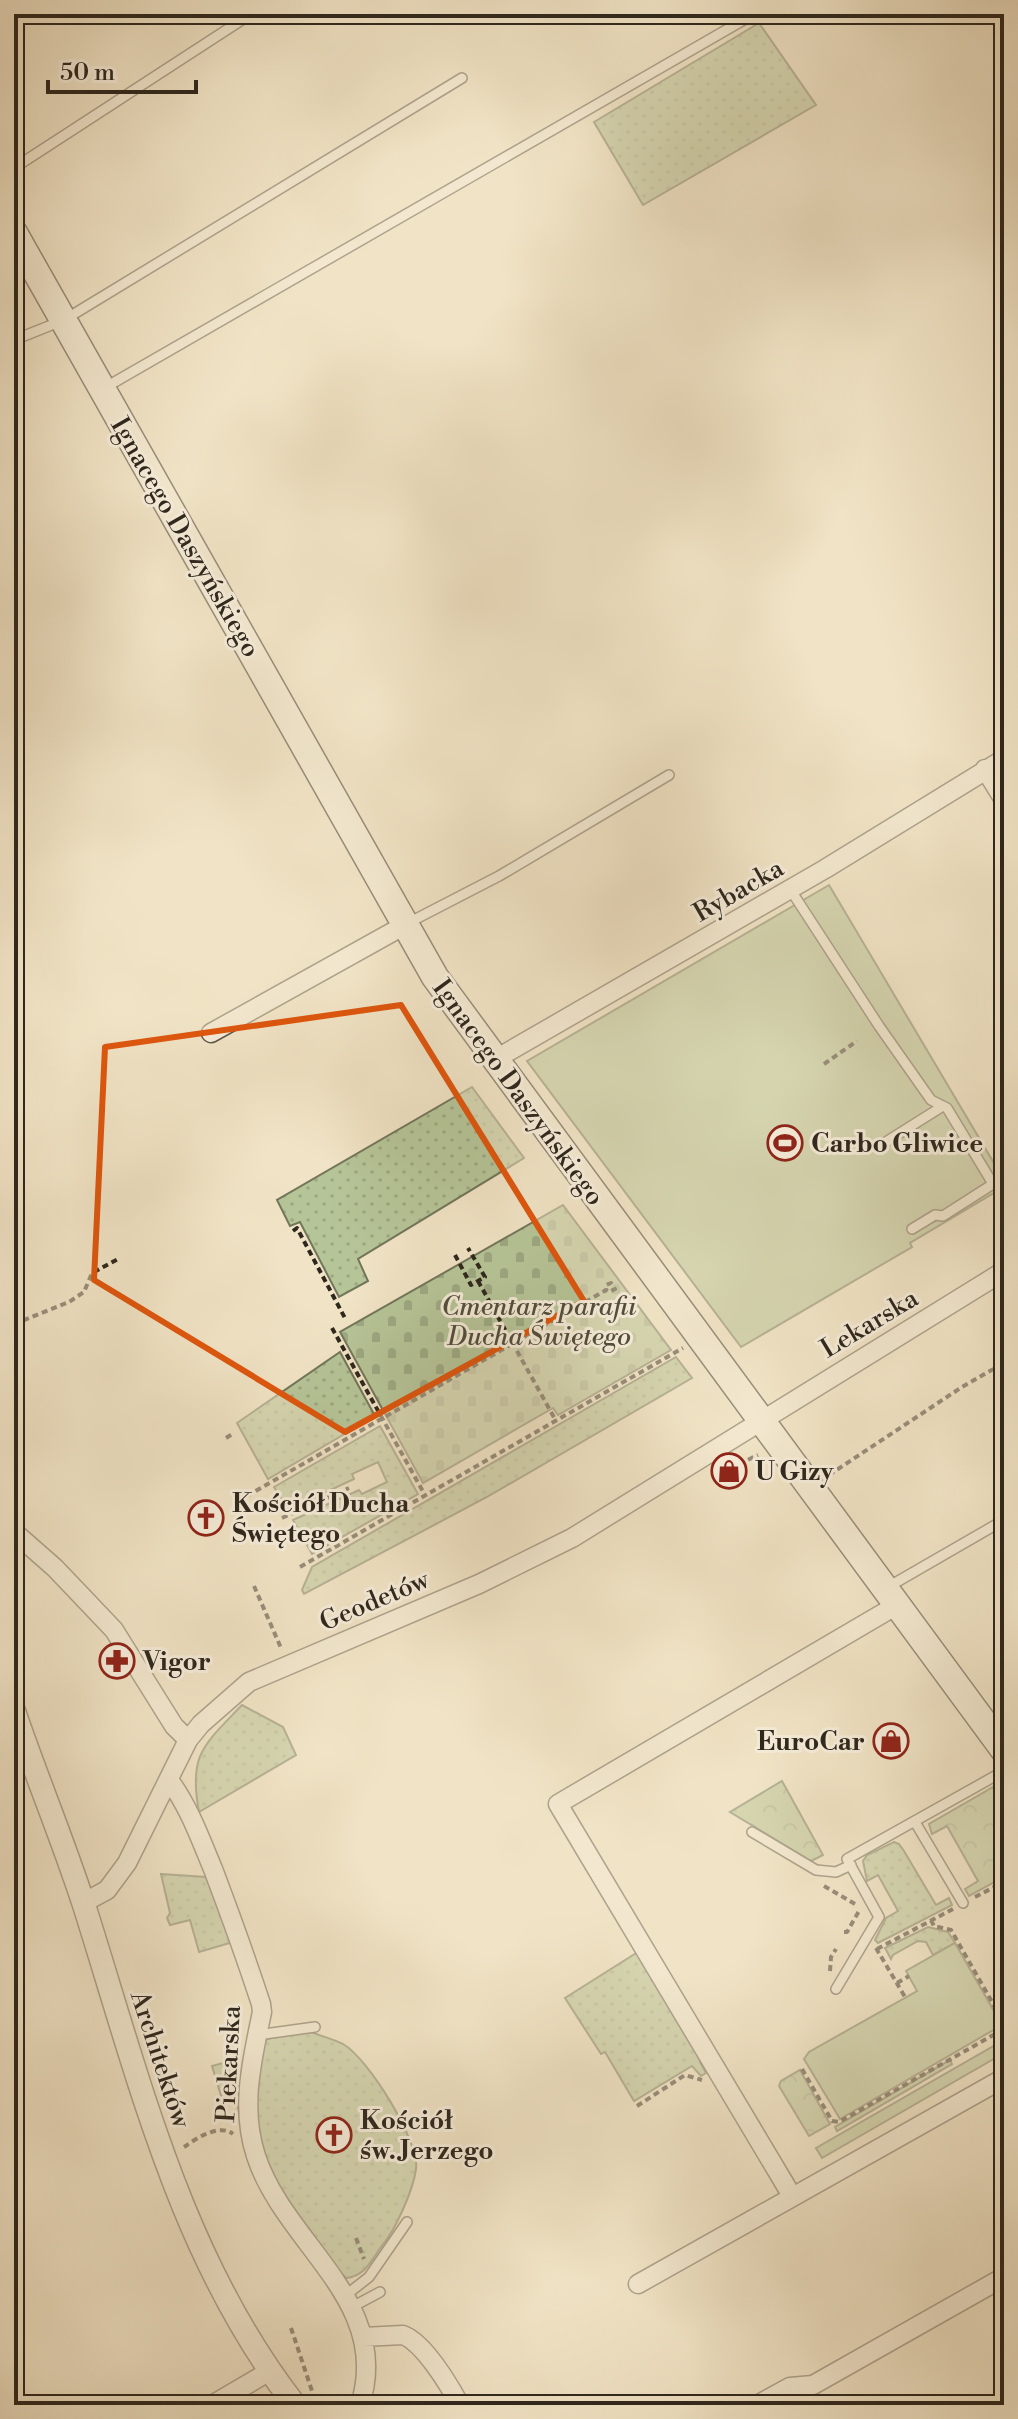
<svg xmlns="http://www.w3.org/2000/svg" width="1018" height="2419" font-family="'Libre Bodoni',serif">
  <defs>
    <pattern id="grass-dots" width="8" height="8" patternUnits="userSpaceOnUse" patternTransform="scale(2)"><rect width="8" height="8" fill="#b6c598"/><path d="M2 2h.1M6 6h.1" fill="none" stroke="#9da983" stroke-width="1.8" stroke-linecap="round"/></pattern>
    <pattern id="forest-crowns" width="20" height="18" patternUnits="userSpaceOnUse" patternTransform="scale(2)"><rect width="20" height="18" fill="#b6c598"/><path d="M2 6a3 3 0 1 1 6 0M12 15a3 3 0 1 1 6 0" fill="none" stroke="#9da983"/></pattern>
    <pattern id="cemetery-stones" width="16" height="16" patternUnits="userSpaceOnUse" patternTransform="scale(2)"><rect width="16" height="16" fill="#b6c598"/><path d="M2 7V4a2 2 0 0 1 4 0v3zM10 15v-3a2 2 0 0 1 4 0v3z" fill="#9da983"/></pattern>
  </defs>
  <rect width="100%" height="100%" fill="#f1e4c6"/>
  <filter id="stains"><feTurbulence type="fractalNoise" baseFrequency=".0025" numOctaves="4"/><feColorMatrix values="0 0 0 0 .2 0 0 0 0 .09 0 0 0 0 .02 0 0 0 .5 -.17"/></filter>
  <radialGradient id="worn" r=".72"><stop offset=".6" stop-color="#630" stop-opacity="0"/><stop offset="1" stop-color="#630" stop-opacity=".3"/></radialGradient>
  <!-- grass -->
  <path fill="url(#grass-dots)" stroke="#72765a" stroke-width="2" d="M759,23L816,105L643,205L594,122Z
    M472,1087L524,1158L358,1259L368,1281L339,1297L300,1222L290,1226L277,1200Z
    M340,1352L375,1416L268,1479L237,1423Z
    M676,1357L692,1378L487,1497L304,1594L302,1590L312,1567Z
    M380,1426L418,1494L312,1554L293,1520L359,1490L362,1494L387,1482L378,1462L352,1474L354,1479L288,1510L274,1487Z
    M242,1705L283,1727L296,1755L199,1812C188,1754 204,1745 242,1705Z
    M894,1842L899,1844L904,1851L936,1905L949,1898L952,1905L878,1943L875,1940L886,1918L898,1911L878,1875L867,1881L863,1861L867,1855Z
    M161,1874L206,1877L233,1942L199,1952L190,1920L170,1925L167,1918L170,1913Z
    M928,1927L948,1932L955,1943L933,1955L926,1942L918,1941L893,1955L891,1959L885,1948Z
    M638,1952L702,2057L700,2062L706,2073L701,2076L692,2066L634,2101L605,2052L601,2054L565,1998Z
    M309,2031C320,2036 333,2039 343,2044C368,2058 420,2142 416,2169C413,2191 395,2231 381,2247C371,2261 365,2276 346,2278C324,2259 308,2234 293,2209C284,2195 274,2181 267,2167C250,2130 250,2075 267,2039Z
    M231,2061L240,2085L243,2110L239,2112L234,2095L222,2099L212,2066Z"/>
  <!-- forest -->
  <path fill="url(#forest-crowns)" stroke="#72765a" stroke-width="2" d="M782,1781L823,1855L811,1861L730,1812Z
    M993,1787L1004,1802V1877L969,1896L965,1889L978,1881L974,1874L947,1826L932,1834L929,1824Z
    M800,2070L830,2124L809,2136L779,2086L781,2081Z"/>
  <!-- cemetery -->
  <path fill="url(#cemetery-stones)" stroke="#72765a" stroke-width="2" d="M563,1205L671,1350L558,1415L553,1408L423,1483L340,1332Z"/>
  <!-- pitch -->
  <path fill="#b6c598" stroke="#72765a" stroke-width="2" d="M829,885L1004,1180V1187L910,1243L912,1247L741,1347L527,1061Z
    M955,1943L1002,2025L840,2119L804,2059L809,2052L917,1991L906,1971Z
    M1004,2040V2053L822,2158L816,2148Z
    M950,2060L952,2064L837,2131L835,2127Z"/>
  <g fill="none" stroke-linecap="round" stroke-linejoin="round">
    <defs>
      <path id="service" d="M14,168L251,14
        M14,340L64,320L462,78
        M106,387L754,14
        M790,889L879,1026L931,1100L947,1108L993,1184L943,1216L935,1215L912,1229
        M408,923L499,876L669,775
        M881,1145L943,1106
        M888,1587L1004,1520
        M915,1822L963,1903
        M752,1832L816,1870L836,1872L851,1865
        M836,1989L879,1917L847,1859L1004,1771
        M257,2035L315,2027
        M346,2295L369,2277L407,2222
        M352,2307L380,2292"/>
      <path id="minor" d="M985,769L1004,800
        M211,1033L405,925
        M494,1060L825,869L1004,759
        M14,1532L55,1568L114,1630L174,1726L188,1740
        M169,1780C189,1807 200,1838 213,1869C230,1914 246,1958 261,2004L262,2012C252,2060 240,2108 256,2156C285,2245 393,2301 360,2405
        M83,1903L107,1890L127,1863L188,1740L201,1724L249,1682L479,1584L572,1538L1004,1271
        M792,2196L558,1804L897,1605
        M638,2284L1004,2078
        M363,2337L403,2335C424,2343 449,2385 460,2405
        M212,2405L270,2371
        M757,2405L790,2387L813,2385L1004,2277
        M1003,2405H1004"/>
      <path id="tertiary" d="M14,1711C36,1776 63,1840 84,1905C139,2078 181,2259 295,2405"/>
      <path id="secondary" d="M14,233L435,977L1004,1750"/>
    </defs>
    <!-- service casing -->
    <use href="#service" stroke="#5f5647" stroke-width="12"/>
    <!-- minor casing -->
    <use href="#minor" stroke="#5f5647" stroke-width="21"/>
    <!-- tertiary casing -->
    <use href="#tertiary" stroke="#5f5647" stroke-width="25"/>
    <!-- secondary casing -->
    <use href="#secondary" stroke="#2e271d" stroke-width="29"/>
    <!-- path -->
    <path stroke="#2e271d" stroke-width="4" stroke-dasharray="6 4" stroke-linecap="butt" d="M824,1064L857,1041
      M293,1231L297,1228L346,1320
      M455,1255L471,1285L485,1277L468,1248
      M478,1281L556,1421
      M14,1324L69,1302L84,1292L92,1273L120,1258
      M332,1328L426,1497
      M226,1438L234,1433
      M739,1464L758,1455
      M829,1475L962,1387L1004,1363
      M247,1496L606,1290L609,1292L615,1289L611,1283L606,1285V1290
      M282,1518L349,1488
      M300,1567L683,1348
      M254,1586L281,1648
      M824,1886L855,1904
      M975,1897L1004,1882
      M931,1920L934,1926L951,1930L1004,2023
      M844,1932H847L859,1911
      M876,1948L905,1997
      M877,1949L953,1909
      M830,1971L831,1957L836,1949
      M897,1983L909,1976
      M802,2069L832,2121L839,2122L1004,2029
      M637,2106L685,2075L702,2080
      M184,2147C197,2138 219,2123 233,2134
      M356,2238L364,2259
      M291,2328L313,2394"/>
    <!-- service -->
    <use href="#service" stroke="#f6edda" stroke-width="9"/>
    <!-- minor -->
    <use href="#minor" stroke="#f6edda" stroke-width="18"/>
    <!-- tertiary -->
    <use href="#tertiary" stroke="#f6edda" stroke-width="22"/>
    <!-- secondary -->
    <use href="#secondary" stroke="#f6edda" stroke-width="26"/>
  </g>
  <!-- marked area -->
  <path d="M0 0H1018V2419H0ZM401,1005L584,1301L345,1432L94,1280L105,1047Z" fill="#f1e4c6" fill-opacity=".55" fill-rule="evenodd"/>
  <path fill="none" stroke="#df560d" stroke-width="6" stroke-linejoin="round" d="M401,1005L584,1301L345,1432L94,1280L105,1047Z"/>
  <!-- icons -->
  <defs>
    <symbol id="stadium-ring" viewBox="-11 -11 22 22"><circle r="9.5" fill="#f6edda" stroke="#8f2418" stroke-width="1.5"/><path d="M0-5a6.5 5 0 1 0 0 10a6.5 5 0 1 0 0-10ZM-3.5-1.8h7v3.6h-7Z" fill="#8f2418"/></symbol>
    <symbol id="shop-ring" viewBox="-11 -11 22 22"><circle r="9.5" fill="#f6edda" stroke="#8f2418" stroke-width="1.5"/><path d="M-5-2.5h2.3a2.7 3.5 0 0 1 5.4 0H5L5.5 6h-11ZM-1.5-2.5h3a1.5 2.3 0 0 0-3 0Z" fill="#8f2418"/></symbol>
    <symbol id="church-ring" viewBox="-11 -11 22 22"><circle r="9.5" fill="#f6edda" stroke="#8f2418" stroke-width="1.5"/><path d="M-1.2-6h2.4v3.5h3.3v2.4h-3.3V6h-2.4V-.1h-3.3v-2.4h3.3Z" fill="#8f2418"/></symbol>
    <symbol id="pharmacy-ring" viewBox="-11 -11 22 22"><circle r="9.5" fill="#f6edda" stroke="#8f2418" stroke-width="1.5"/><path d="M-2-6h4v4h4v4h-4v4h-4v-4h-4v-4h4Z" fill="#8f2418"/></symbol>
  </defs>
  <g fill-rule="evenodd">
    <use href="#stadium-ring" x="765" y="1123" width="40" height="40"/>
    <use href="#shop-ring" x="709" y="1451" width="40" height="40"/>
    <use href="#church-ring" x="186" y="1498" width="40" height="40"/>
    <use href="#pharmacy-ring" x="97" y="1641" width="40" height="40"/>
    <use href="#shop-ring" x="871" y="1721" width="40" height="40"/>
    <use href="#church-ring" x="314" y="2115" width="40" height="40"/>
  </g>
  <g text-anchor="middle" stroke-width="6" stroke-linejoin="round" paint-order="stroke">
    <!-- street labels -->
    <g font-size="26" fill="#2e271d" stroke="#f6edda">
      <text transform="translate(186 537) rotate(60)" y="9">Ignacego Daszyńskiego</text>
      <text transform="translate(738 890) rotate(-30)" y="9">Rybacka</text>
      <text transform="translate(519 1092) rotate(54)" y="9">Ignacego Daszyńskiego</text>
      <text transform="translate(869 1323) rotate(-31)" y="9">Lekarska</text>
      <text transform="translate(374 1600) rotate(-23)" y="9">Geodetów</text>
      <text transform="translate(161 2059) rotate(72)" y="9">Architektów</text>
      <text transform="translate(228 2064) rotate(-87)" y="9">Piekarska</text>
    </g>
    <!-- poi labels -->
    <g font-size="26" font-weight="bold" fill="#2e271d" stroke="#f6edda" text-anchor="start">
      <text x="811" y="1152">Carbo Gliwice</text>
      <text x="755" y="1480">U Gizy</text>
      <text x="232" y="1512">Kościół Ducha<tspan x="232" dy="30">Świętego</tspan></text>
      <text x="143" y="1670">Vigor</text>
      <text x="865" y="1750" text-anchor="end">EuroCar</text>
      <text x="360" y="2129">Kościół<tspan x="360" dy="30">św. Jerzego</tspan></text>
    </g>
    <!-- park labels -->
    <g font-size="26" font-style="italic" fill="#504e3c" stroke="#f6edda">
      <text x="539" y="1315">Cmentarz parafii<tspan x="539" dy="30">Ducha Świętego</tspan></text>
    </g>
  </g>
  <!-- margin -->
  <rect width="1018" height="2419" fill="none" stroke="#f1e4c6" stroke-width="48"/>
  <rect x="16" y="16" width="986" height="2387" fill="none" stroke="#2e271d" stroke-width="4"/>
  <rect x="24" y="24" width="970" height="2371" fill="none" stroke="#2e271d" stroke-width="2"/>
  <!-- scale -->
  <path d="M48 80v12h148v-12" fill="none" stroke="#2e271d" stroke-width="4"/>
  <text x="60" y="80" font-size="24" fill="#2e271d" stroke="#f6edda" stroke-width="6" paint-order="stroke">50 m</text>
  <rect width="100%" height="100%" filter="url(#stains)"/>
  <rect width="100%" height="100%" fill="url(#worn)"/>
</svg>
